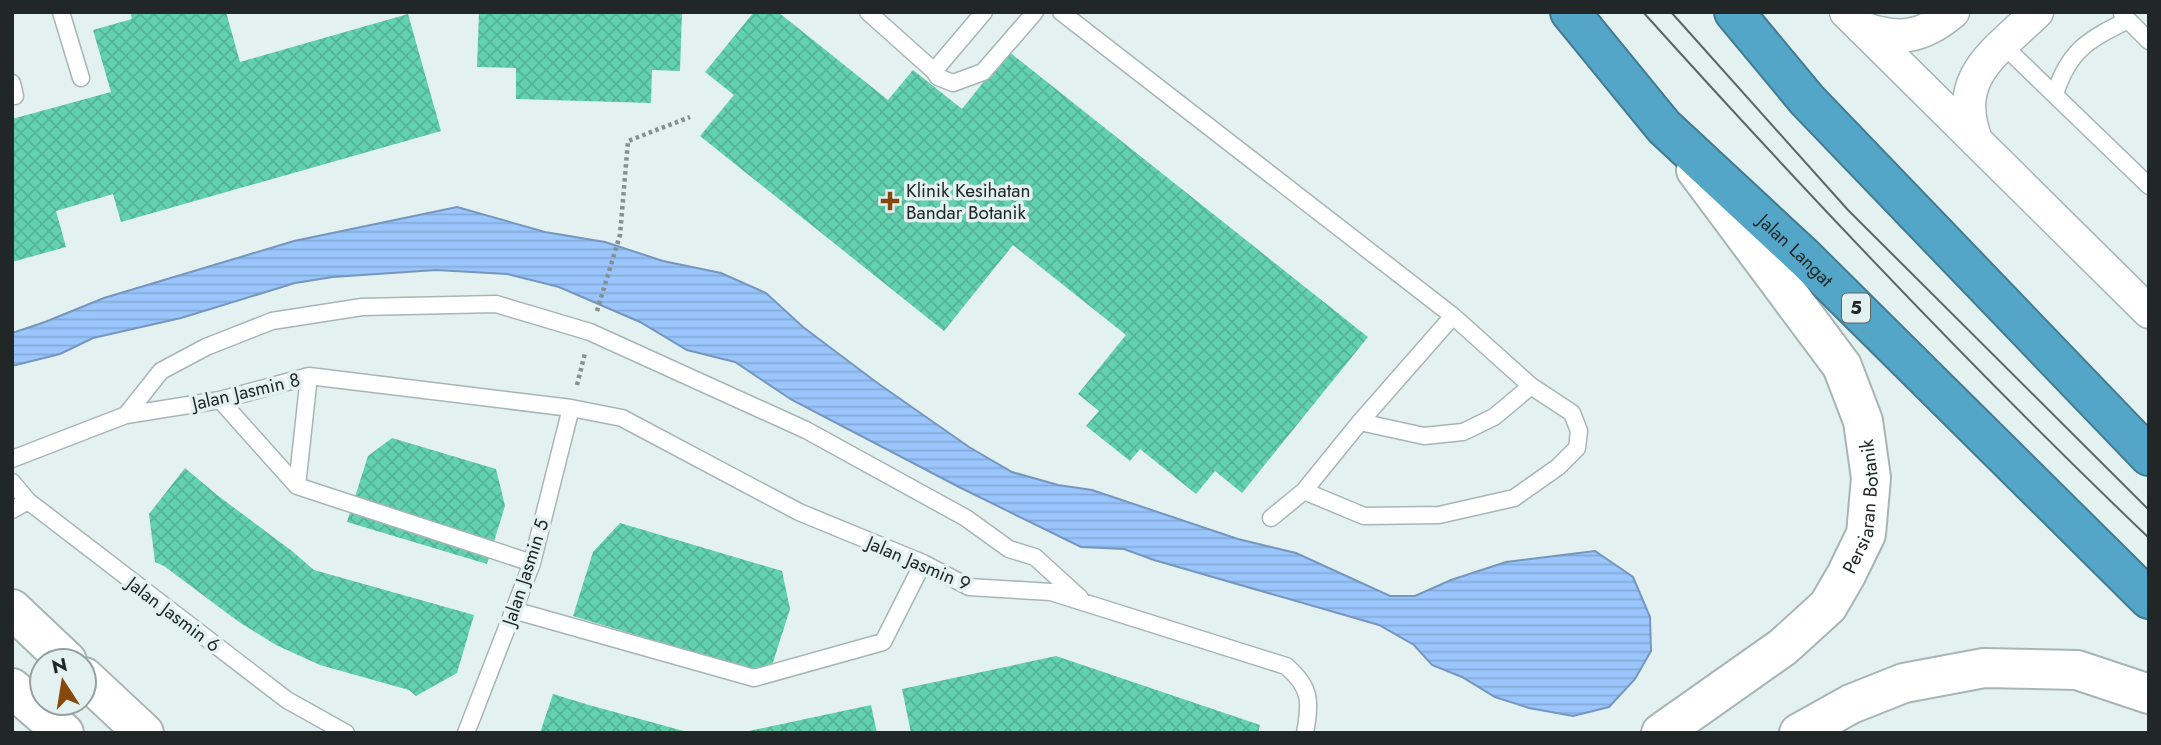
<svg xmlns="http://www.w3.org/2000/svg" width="2161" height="745" font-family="Jost,sans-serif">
  <defs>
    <pattern id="water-rules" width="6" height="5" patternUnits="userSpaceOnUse" patternTransform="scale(1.75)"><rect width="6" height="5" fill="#9ac6fd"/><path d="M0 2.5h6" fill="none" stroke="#84aad9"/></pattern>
    <pattern id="building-cross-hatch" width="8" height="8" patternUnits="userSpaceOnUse" patternTransform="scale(1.75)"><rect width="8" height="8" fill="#62d1ae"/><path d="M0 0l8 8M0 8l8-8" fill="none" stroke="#55b396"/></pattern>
  </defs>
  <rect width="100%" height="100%" fill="#e3f1f1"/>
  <!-- water -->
  <path fill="url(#water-rules)" stroke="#7696bd" stroke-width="2" d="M457,207L545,232L605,242L663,261L721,273L766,293L803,327L876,382L969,447L1012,472L1058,485L1092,490L1238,539L1296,553L1390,596H1415L1451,580L1506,562L1595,551L1633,577L1650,617L1651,651L1635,679L1609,707L1573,716L1529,708L1495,697L1462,677L1432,665L1414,645L1379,625L1154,560L1124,549L1081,547L959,487L792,400L735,362L687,350L640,322L559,287L507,274L436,270L333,277L295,283L181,318L93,338L60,354L12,366V333L45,322L104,298L294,241Z"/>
  <!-- building -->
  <path fill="url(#building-cross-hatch)" d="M130,12H226L240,62L408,14L441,131L121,222L113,194L56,211L66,247L12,262V119L111,92L93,30L132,19Z
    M479,12H682L680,71L652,70L651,103L516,99V68L477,67Z
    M754,12H778L888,100L913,70L962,109L1008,51L1368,337L1242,493L1215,471L1196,494L1140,449L1130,461L1086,426L1099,411L1078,394L1126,335L1013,245L944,331L700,136L734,95L705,72Z
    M392,438L496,469L505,506L487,564L347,522L368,456Z
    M185,468L217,495L292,551L314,570L474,615L457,673L416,696L409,690L320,665L276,645L239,622L164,566L155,562L149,514Z
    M620,523L782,571L790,609L769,675L573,616L593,552Z
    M1056,656L1260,725L1258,733H911L902,689Z
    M553,694L589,705L691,733H540Z
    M871,705L877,733H745L744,732Z"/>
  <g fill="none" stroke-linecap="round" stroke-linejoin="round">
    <defs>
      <path id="lane" d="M61,12L81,78
        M868,12L934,71L938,77L953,83L983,72L1035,12
        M1061,12L1453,316L1360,422L1304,491L1364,516L1439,515L1514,498L1558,467L1577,448L1579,431L1572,413L1531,386
        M2122,14L2149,41
        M2003,45L2149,186
        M934,71L984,12
        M12,83L15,96
        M2055,94C2069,50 2088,40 2128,20
        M220,400L297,486L532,563
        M126,415L161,371L206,347L272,321L362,307L496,304L590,332L806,430L966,518L1009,549L1035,557L1080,598
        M1360,422L1424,436L1463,432L1494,417L1531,386L1453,316
        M12,459L126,415L220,400L309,376L571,408L622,418L799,512L923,563L969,587L1051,592L1286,666C1311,687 1311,702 1305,733
        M12,482L28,501L287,700L346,733
        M297,486L309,376
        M12,510L28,501
        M1271,518L1304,491
        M513,610L754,678L883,642L923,563
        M466,733L532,563L571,408"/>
      <path id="street" d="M1846,12L2149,312
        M1862,28C1900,41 1922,38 1953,12
        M1977,142C1950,78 1996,52 2037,12"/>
      <g id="secondary">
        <path d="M12,609L67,661"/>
        <path d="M84,677L144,733"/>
        <path d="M12,688L64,733"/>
        <path id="s1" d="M1661,733L1783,647L1828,606L1846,575L1866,534L1871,478L1863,421L1842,366L1696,170"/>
        <path d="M1799,733L1851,704L1904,683L1984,668L2077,670L2149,694"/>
      </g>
      <g id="highway">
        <path id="s2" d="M1570,12L1664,127L1805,258L2149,599"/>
        <path d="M1734,12L1807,100L2149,456"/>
      </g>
    </defs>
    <!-- lane casing -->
    <use href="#lane" stroke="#a7b5b5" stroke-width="19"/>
    <!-- street casing -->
    <use href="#street" stroke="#a7b5b5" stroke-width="35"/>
    <!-- secondary casing -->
    <use href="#secondary" stroke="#a7b5b5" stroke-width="42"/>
    <!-- highway casing -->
    <use href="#highway" stroke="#427a8f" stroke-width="42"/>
    <!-- path -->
    <path stroke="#869090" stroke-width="4.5" stroke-dasharray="3.5 3.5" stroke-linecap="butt" d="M597,311L620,235L628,141L690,117
      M577,385L585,353"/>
    <!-- lane -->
    <use href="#lane" stroke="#fff" stroke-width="16"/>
    <!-- street -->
    <use href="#street" stroke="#fff" stroke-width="32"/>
    <!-- secondary -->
    <use href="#secondary" stroke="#fff" stroke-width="38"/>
    <!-- highway -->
    <use href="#highway" stroke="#53a6c7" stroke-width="38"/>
    <!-- tram -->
    <path stroke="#5d6666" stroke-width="2" d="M1643,12C1806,193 1973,370 2149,538
      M1671,12L1848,210L2149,510"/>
  </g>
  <!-- markers -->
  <path fill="#87480c" stroke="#e3f1f1" stroke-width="2.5" d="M886.5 190.5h7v7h7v7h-7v7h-7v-7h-7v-7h7z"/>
  <g text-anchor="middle" stroke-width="7" stroke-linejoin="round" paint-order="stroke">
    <!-- shield labels -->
    <rect fill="#e3f1f1" stroke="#5b6464" stroke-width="2" x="1842" y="293.5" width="28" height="29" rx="5"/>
    <g font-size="18" font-weight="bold" fill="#212727">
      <text x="1856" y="314">5</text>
    </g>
    <!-- poi labels -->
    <g font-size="19" fill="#212727" stroke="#e3f1f1" text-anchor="start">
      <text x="906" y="197">Klinik Kesihatan<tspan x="906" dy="22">Bandar Botanik</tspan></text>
    </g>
    <!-- street labels -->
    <g font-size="19" fill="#212727" stroke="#e3f1f1">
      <text dy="7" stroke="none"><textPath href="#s2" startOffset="329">Jalan Langat</textPath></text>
      <text transform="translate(246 391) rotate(-13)" y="7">Jalan Jasmin 8</text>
      <text dy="7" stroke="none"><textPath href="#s1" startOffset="318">Persiaran Botanik</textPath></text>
      <text transform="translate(919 563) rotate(23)" y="7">Jalan Jasmin 9</text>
      <text transform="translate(525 572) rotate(-72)" y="7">Jalan Jasmin 5</text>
      <text transform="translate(174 614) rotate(37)" y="7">Jalan Jasmin 6</text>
    </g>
  </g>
  <!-- border -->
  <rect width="2161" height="745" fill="none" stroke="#212727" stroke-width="28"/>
  <!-- north arrow -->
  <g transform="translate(63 682) rotate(348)"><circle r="33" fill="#e3f1f1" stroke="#95a0a0" stroke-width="2"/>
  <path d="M0-5L12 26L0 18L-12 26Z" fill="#87480c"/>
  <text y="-10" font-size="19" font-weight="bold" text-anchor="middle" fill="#212727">N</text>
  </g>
</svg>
